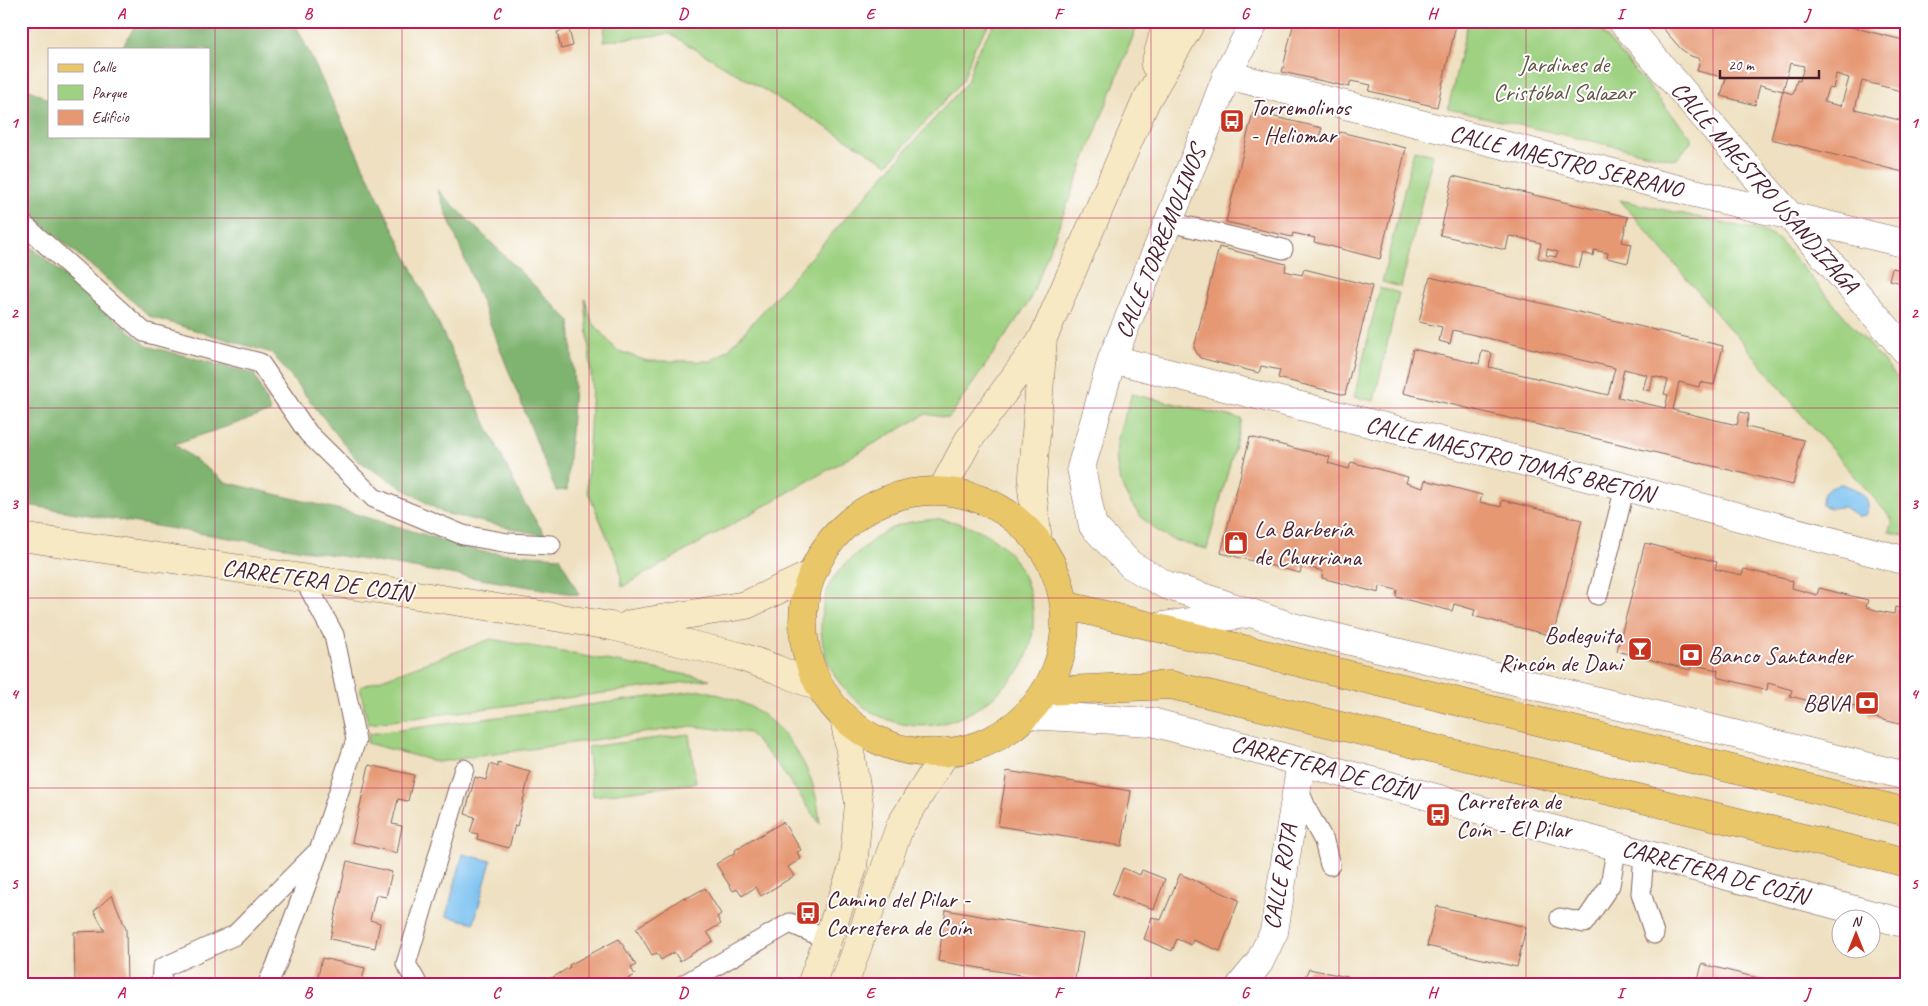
<svg xmlns="http://www.w3.org/2000/svg" width="1928" height="1006" font-family="Caveat,sans-serif">
  <rect width="100%" height="100%" fill="#fff"/>
  <filter id="ink" filterUnits="userSpaceOnUse"><feTurbulence type="fractalNoise" baseFrequency=".02" numOctaves="2"/><feDisplacementMap in="SourceGraphic" scale="10" xChannelSelector="R" yChannelSelector="G"/><feConvolveMatrix kernelMatrix="1 2 1 2 8 2 1 2 1" color-interpolation-filters="sRGB"/></filter>
  <filter id="wash" filterUnits="userSpaceOnUse"><feTurbulence type="fractalNoise" baseFrequency=".0096" numOctaves="4" result="noise"/><feDisplacementMap in="SourceGraphic" scale="20" xChannelSelector="R" yChannelSelector="G"/><feGaussianBlur stdDeviation="1.12" result="paint"/><feColorMatrix in="noise" values="0 0 0 0 0 0 0 0 0 0 0 0 0 0 0 0 0 1.4 0 .05"/><feComposite in="paint" operator="in"/></filter>
  <g filter="url(#wash)">
    <rect width="100%" height="100%" fill="#eee0c0"/>
    <!-- green -->
    <path fill="#9ed181" stroke="#747856" d="M605,21H991L973,50L963,80L888,164L670,34L604,41Z
      M996,21H1139L1029,302L949,418L926,414L622,587L619,564L587,490L592,385L585,299L592,322L616,350L647,361H711L729,349L967,82L976,54Z
      M1468,21H1593L1691,137V142L1676,160L1448,109Z
      M1414,150L1433,155L1401,287L1382,282Z
      M1620,200L1765,232L1779,240L1907,389V536L1889,532L1892,519L1808,422L1736,334L1733,333Z
      M1380,288L1399,293L1374,401L1354,397Z
      M1132,394L1242,419L1207,549C1196,546 1184,544 1174,540C1135,523 1109,480 1118,437C1121,423 1128,408 1132,394Z
      M940,519C955,522 969,525 983,532C1031,557 1046,621 1022,667C1018,673 1011,679 1007,684C978,714 937,735 895,722C847,708 815,662 822,612C824,602 826,589 832,580C842,564 875,536 892,528C907,521 924,520 940,519Z
      M491,639L710,679L368,724L360,687Z
      M702,690C720,695 740,700 756,710C783,727 808,762 815,793C818,803 819,814 820,824L778,765L749,733L692,726L438,762L367,743L369,734Z
      M689,734L696,783L593,796L587,747Z"/>
    <!-- forest -->
    <path fill="#7eb36f" stroke="#64694d" d="M138,21H294L523,501L546,536L443,513L357,460L272,353L151,317L21,206V85L49,100V136H209V49H121Z
      M437,189L570,321L574,386L567,490L556,491Z
      M21,238L147,346L254,374L271,412L174,444L225,482L349,512L482,552L560,557L579,595L21,504Z"/>
    <!-- water -->
    <path fill="#78c0f0" stroke="#61708e" d="M1841,484C1855,487 1876,499 1865,515L1858,517L1844,507L1830,508L1822,505C1821,492 1829,485 1841,484Z
      M463,854L491,861L474,923L446,916Z"/>
    <g id="blocks">
      <!-- building -->
      <path fill="#e69873" fill-rule="evenodd" d="M1294,21H1457L1437,107L1369,91L1371,85L1351,81L1349,87L1282,72Z
        M1661,21H1827L1907,41V104L1903,103L1905,92L1862,81L1855,109L1907,122V173L1771,139L1783,91L1793,94L1797,80L1800,81L1804,66L1790,63L1783,91L1760,85L1755,105L1721,96L1726,78L1697,71L1700,59L1691,56L1681,49L1660,25ZM1836,74L1849,78L1841,106L1824,102L1828,88L1833,89Z
        M569,29L573,46L561,49L557,32Z
        M1253,112L1322,128L1320,134L1338,138L1340,132L1406,148L1380,259L1314,242L1315,238L1293,233L1292,237L1226,222Z
        M1453,176L1628,217L1622,242L1632,244L1628,263L1607,258L1608,253L1594,250L1593,256L1583,253L1579,268L1538,258L1541,243L1517,237L1509,236L1506,250L1440,235ZM1547,249L1558,252L1556,257L1546,255Z
        M1219,247L1286,264L1285,271L1293,273L1302,275L1304,269L1372,286L1345,395L1278,378L1280,370L1261,366L1259,373L1200,358L1194,348Z
        M1892,268L1907,271V284L1889,280Z
        M1430,277L1723,346L1714,385L1700,382L1699,387L1679,382L1673,410L1737,425L1740,412L1749,414L1746,427L1804,440L1793,485L1403,393L1413,349L1479,364L1482,351L1492,353L1489,367L1608,395L1615,368L1453,330L1450,344L1439,341L1442,327L1419,322ZM1624,369L1647,375L1643,389L1650,391L1653,376L1668,380L1664,394L1668,395L1665,408L1618,397Z
        M1250,437L1330,457L1328,463L1349,469L1351,462L1408,477L1406,483L1423,488L1425,480L1482,495L1480,502L1501,507L1502,500L1582,520L1553,636L1473,616L1475,610L1454,604L1452,611L1396,597L1397,590L1380,586L1379,593L1322,578L1323,571L1302,566L1300,573L1221,553Z
        M1645,543L1717,562L1715,569L1742,575L1744,569L1793,581L1792,588L1817,595L1819,588L1868,600L1866,607L1879,611L1894,614L1895,607L1907,610V726L1868,716L1869,709L1842,703L1841,709L1790,696L1792,690L1768,683L1767,690L1717,677L1718,670L1703,667L1692,664L1690,670L1617,651Z
        M498,763L530,772L517,826L515,825L509,848L477,839L478,834L470,832L475,817L465,814L475,777L486,780L490,764L498,767Z
        M369,765L414,775L408,801L398,799L392,824L402,826L397,853L352,842Z
        M1007,771L1131,791L1122,846L998,826Z
        M783,822L801,850L797,852L801,859L788,867L794,876L761,896L756,887L742,896L738,889L733,891L716,864L736,852L735,850Z
        M347,861L392,872L386,897L376,895L370,920L380,923L375,948L330,939Z
        M1123,868L1140,875L1142,870L1165,879L1154,909L1112,895Z
        M1180,874L1239,900L1220,951L1193,940L1191,945L1177,939L1172,951L1144,939L1152,917L1161,920Z
        M705,888L721,914L717,917L721,924L707,932L713,941L680,961L674,952L661,960L657,953L652,955L636,928L684,897L685,899Z
        M112,895L126,929L127,985H75L74,932L105,931L94,911Z
        M1437,906L1526,927L1517,967L1427,946Z
        M946,910L1083,934L1074,984L938,961Z
        M619,939L636,965L631,968L635,975L621,983L623,985H554L550,979L570,967L569,965Z
        M322,958L365,968L362,980L378,985H316Z
        M1702,964L1782,984V985H1697Z
        M1309,969L1381,984V985H1300Z"/>
    </g>
  </g>
  <g filter="url(#ink)">
    <use href="#blocks" fill-opacity="0" stroke="#83635f" stroke-width="1"/>
    <g fill="none" stroke-linecap="round" stroke-linejoin="round">
      <defs>
        <path id="lane" d="M21,222L144,332L260,363L308,433L374,498L463,535L508,543L551,545
          M1169,222L1283,249
          M1598,595L1625,487
          M1298,788L1308,812L1324,841L1330,865
          M1644,854L1641,893L1654,934
          M1560,918L1584,923L1610,885L1617,846
          M161,985L162,968L235,935L316,853
          M267,985L276,966L320,848L356,740L334,635L303,577
          M418,985L406,964L464,769
          M683,985L790,923L827,939"/>
        <path id="street" d="M1255,21L1227,75L1203,138L1112,359L1081,468L1093,526L1131,565L1166,585L1293,627L1907,776
          M1622,21L1907,352
          M1227,75L1657,184L1907,244
          M1112,359L1598,480L1907,561
          M1155,627L1246,614
          M1026,715L1152,722L1907,924
          M1241,985L1259,963L1274,932L1301,762"/>
        <path id="secondary" d="M1155,65L1167,21
          M942,490L968,441L1043,338L1146,101L1192,21
          M21,537L398,592L611,626L739,656L776,669L821,688
          M1038,541L1032,489L1043,338
          M630,624L746,605L810,575
          M811,985L853,868L859,803L844,717
          M844,985L900,826L946,752"/>
        <path id="primary" d="M803 622a131 131 0 1 1 262 0a131 131 0 1 1-262 0Z
          M1065,605L1907,812
          M1045,691L1171,685L1907,863"/>
      </defs>
      <!-- lane casing -->
      <use href="#lane" stroke="#83635f" stroke-width="21"/>
      <!-- street casing -->
      <use href="#street" stroke="#83635f" stroke-width="29"/>
      <!-- secondary casing -->
      <use href="#secondary" stroke="#83635f" stroke-width="29"/>
      <!-- primary casing -->
      <use href="#primary" stroke="#83635f" stroke-width="29"/>
      <!-- lane -->
      <use href="#lane" stroke="#fff" stroke-width="19"/>
      <!-- street -->
      <use href="#street" stroke="#fff" stroke-width="28"/>
      <!-- secondary -->
      <use href="#secondary" stroke="#f6e9c3" stroke-width="28"/>
      <!-- primary -->
      <use href="#primary" stroke="#e9c769" stroke-width="28"/>
    </g>
  </g>
  <!-- grid -->
  <path fill="none" stroke="#c2185b" stroke-width="1" stroke-opacity="0.55" d="M215,21V985M402,21V985M589,21V985M777,21V985M964,21V985M1151,21V985M1339,21V985M1526,21V985M1713,21V985M21,218H1907M21,408H1907M21,598H1907M21,788H1907"/>
  <!-- icons -->
  <defs>
    <symbol id="bus-square" viewBox="-11 -11 22 22"><rect x="-9" y="-9" width="18" height="18" rx="4" fill="#c8321e" stroke="#fff"/><path d="M-5-6H5V4H4V6H2V4H-2V6H-4V4H-5ZM-3.5-4V0h7V-4ZM-3.5 1.2v1.5H-2V1.2ZM2 1.2v1.5H3.5V1.2Z" fill="#fff"/></symbol>
    <symbol id="shop-square" viewBox="-11 -11 22 22"><rect x="-9" y="-9" width="18" height="18" rx="4" fill="#c8321e" stroke="#fff"/><path d="M-5-2.5h2.3a2.7 3.5 0 0 1 5.4 0H5L5.5 6h-11ZM-1.5-2.5h3a1.5 2.3 0 0 0-3 0Z" fill="#fff"/></symbol>
    <symbol id="bar-square" viewBox="-11 -11 22 22"><rect x="-9" y="-9" width="18" height="18" rx="4" fill="#c8321e" stroke="#fff"/><path d="M-6-5H6L.8 .8V4.5H3.5V6h-7V4.5H-.8V.8Z" fill="#fff"/></symbol>
    <symbol id="bank-square" viewBox="-11 -11 22 22"><rect x="-9" y="-9" width="18" height="18" rx="4" fill="#c8321e" stroke="#fff"/><path d="M-6-4H6V4H-6ZM0-2.3a2.3 2.3 0 1 0 0 4.6a2.3 2.3 0 1 0 0-4.6Z" fill="#fff"/></symbol>
  </defs>
  <g fill-rule="evenodd">
    <use href="#bus-square" x="1218" y="107" width="28" height="28"/>
    <use href="#shop-square" x="1222" y="529" width="28" height="28"/>
    <use href="#bar-square" x="1626" y="635" width="28" height="28"/>
    <use href="#bank-square" x="1677" y="641" width="28" height="28"/>
    <use href="#bank-square" x="1853" y="689" width="28" height="28"/>
    <use href="#bus-square" x="1424" y="801" width="28" height="28"/>
    <use href="#bus-square" x="794" y="899" width="28" height="28"/>
  </g>
  <g text-anchor="middle" stroke-width="4" stroke-linejoin="round" paint-order="stroke">
    <!-- park labels -->
    <g font-size="24" fill="#635445" stroke="#fff">
      <text x="1564" y="72">Jardines de<tspan x="1564" dy="28">Cristóbal Salazar</tspan></text>
    </g>
    <!-- poi labels -->
    <g font-size="24" fill="#4a1f2b" stroke="#fff" text-anchor="start">
      <text x="1250" y="115">Torremolinos<tspan x="1250" dy="28">- Heliomar</tspan></text>
      <text x="1254" y="537">La Barbería<tspan x="1254" dy="28">de Churriana</tspan></text>
      <text x="1622" y="643" text-anchor="end">Bodeguita<tspan x="1622" dy="28">Rincón de Dani</tspan></text>
      <text x="1708" y="663">Banco Santander</text>
      <text x="1850" y="711" text-anchor="end">BBVA</text>
      <text x="1456" y="809">Carretera de<tspan x="1456" dy="28">Coín - El Pilar</tspan></text>
      <text x="826" y="907">Camino del Pilar -<tspan x="826" dy="28">Carretera de Coín</tspan></text>
    </g>
    <!-- street labels -->
    <g font-size="24" fill="#4a1f2b" stroke="#fff">
      <text transform="translate(1566 161) rotate(14)" y="8">CALLE MAESTRO SERRANO</text>
      <text transform="translate(1765 187) rotate(49)" y="8">CALLE MAESTRO USANDIZAGA</text>
      <text transform="translate(1160 242) rotate(-68)" y="8">CALLE TORREMOLINOS</text>
      <text transform="translate(1510 459) rotate(14)" y="8">CALLE MAESTRO TOMÁS BRETÓN</text>
      <text transform="translate(317 580) rotate(8)" y="8">CARRETERA DE COÍN</text>
      <text transform="translate(1324 767) rotate(15)" y="8">CARRETERA DE COÍN</text>
      <text transform="translate(1715 872) rotate(15)" y="8">CARRETERA DE COÍN</text>
      <text transform="translate(1280 877) rotate(-80)" y="8">CALLE ROTA</text>
    </g>
  </g>
  <!-- margin -->
  <rect width="1928" height="1006" fill="none" stroke="#fff" stroke-width="55"/>
  <!-- legend -->
  <rect x="48" y="48" width="162" height="90" fill="#ffffff" stroke="#b7a5aa"/>
  <rect x="58" y="64" width="25" height="8" fill="#e9c769" stroke="#b7a5aa"/>
  <text x="92" y="72" font-size="15" fill="#4a1f2b">Calle</text>
  <rect x="58" y="85" width="25" height="15" fill="#9ed181" stroke="#b7a5aa"/>
  <text x="92" y="98" font-size="15" fill="#4a1f2b">Parque</text>
  <rect x="58" y="110" width="25" height="15" fill="#e69873" stroke="#b7a5aa"/>
  <text x="92" y="122" font-size="15" fill="#4a1f2b">Edificio</text>
  <!-- north arrow -->
  <g transform="translate(1856 934)"><circle r="24" fill="#ffffff" stroke="#b7a5aa"/>
  <path d="M0-4L9 19L0 12L-9 19Z" fill="#c8321e"/>
  <text y="-8" font-size="14" font-weight="bold" text-anchor="middle" fill="#4a1f2b">N</text>
  </g>
  <!-- scale -->
  <path d="M1720 70v8h99v-8" fill="none" stroke="#4a1f2b" stroke-width="2.5"/>
  <text x="1728" y="70" font-size="15" fill="#4a1f2b" stroke="#ffffff" stroke-width="4" paint-order="stroke">20 m</text>
  <rect x="28" y="28" width="1872" height="950" fill="none" stroke="#c2185b" stroke-width="2"/>
  <g font-size="16" text-anchor="middle" font-weight="bold" fill="#c2185b">
    <text x="121" y="19">A</text>
    <text x="308" y="19">B</text>
    <text x="496" y="19">C</text>
    <text x="683" y="19">D</text>
    <text x="870" y="19">E</text>
    <text x="1058" y="19">F</text>
    <text x="1245" y="19">G</text>
    <text x="1432" y="19">H</text>
    <text x="1620" y="19">I</text>
    <text x="1807" y="19">J</text>
    <text x="14" y="128">1</text>
    <text x="1914" y="128">1</text>
    <text x="14" y="318">2</text>
    <text x="1914" y="318">2</text>
    <text x="14" y="509">3</text>
    <text x="1914" y="509">3</text>
    <text x="14" y="699">4</text>
    <text x="1914" y="699">4</text>
    <text x="14" y="889">5</text>
    <text x="1914" y="889">5</text>
    <text x="121" y="998">A</text>
    <text x="308" y="998">B</text>
    <text x="496" y="998">C</text>
    <text x="683" y="998">D</text>
    <text x="870" y="998">E</text>
    <text x="1058" y="998">F</text>
    <text x="1245" y="998">G</text>
    <text x="1432" y="998">H</text>
    <text x="1620" y="998">I</text>
    <text x="1807" y="998">J</text>
  </g>
</svg>
